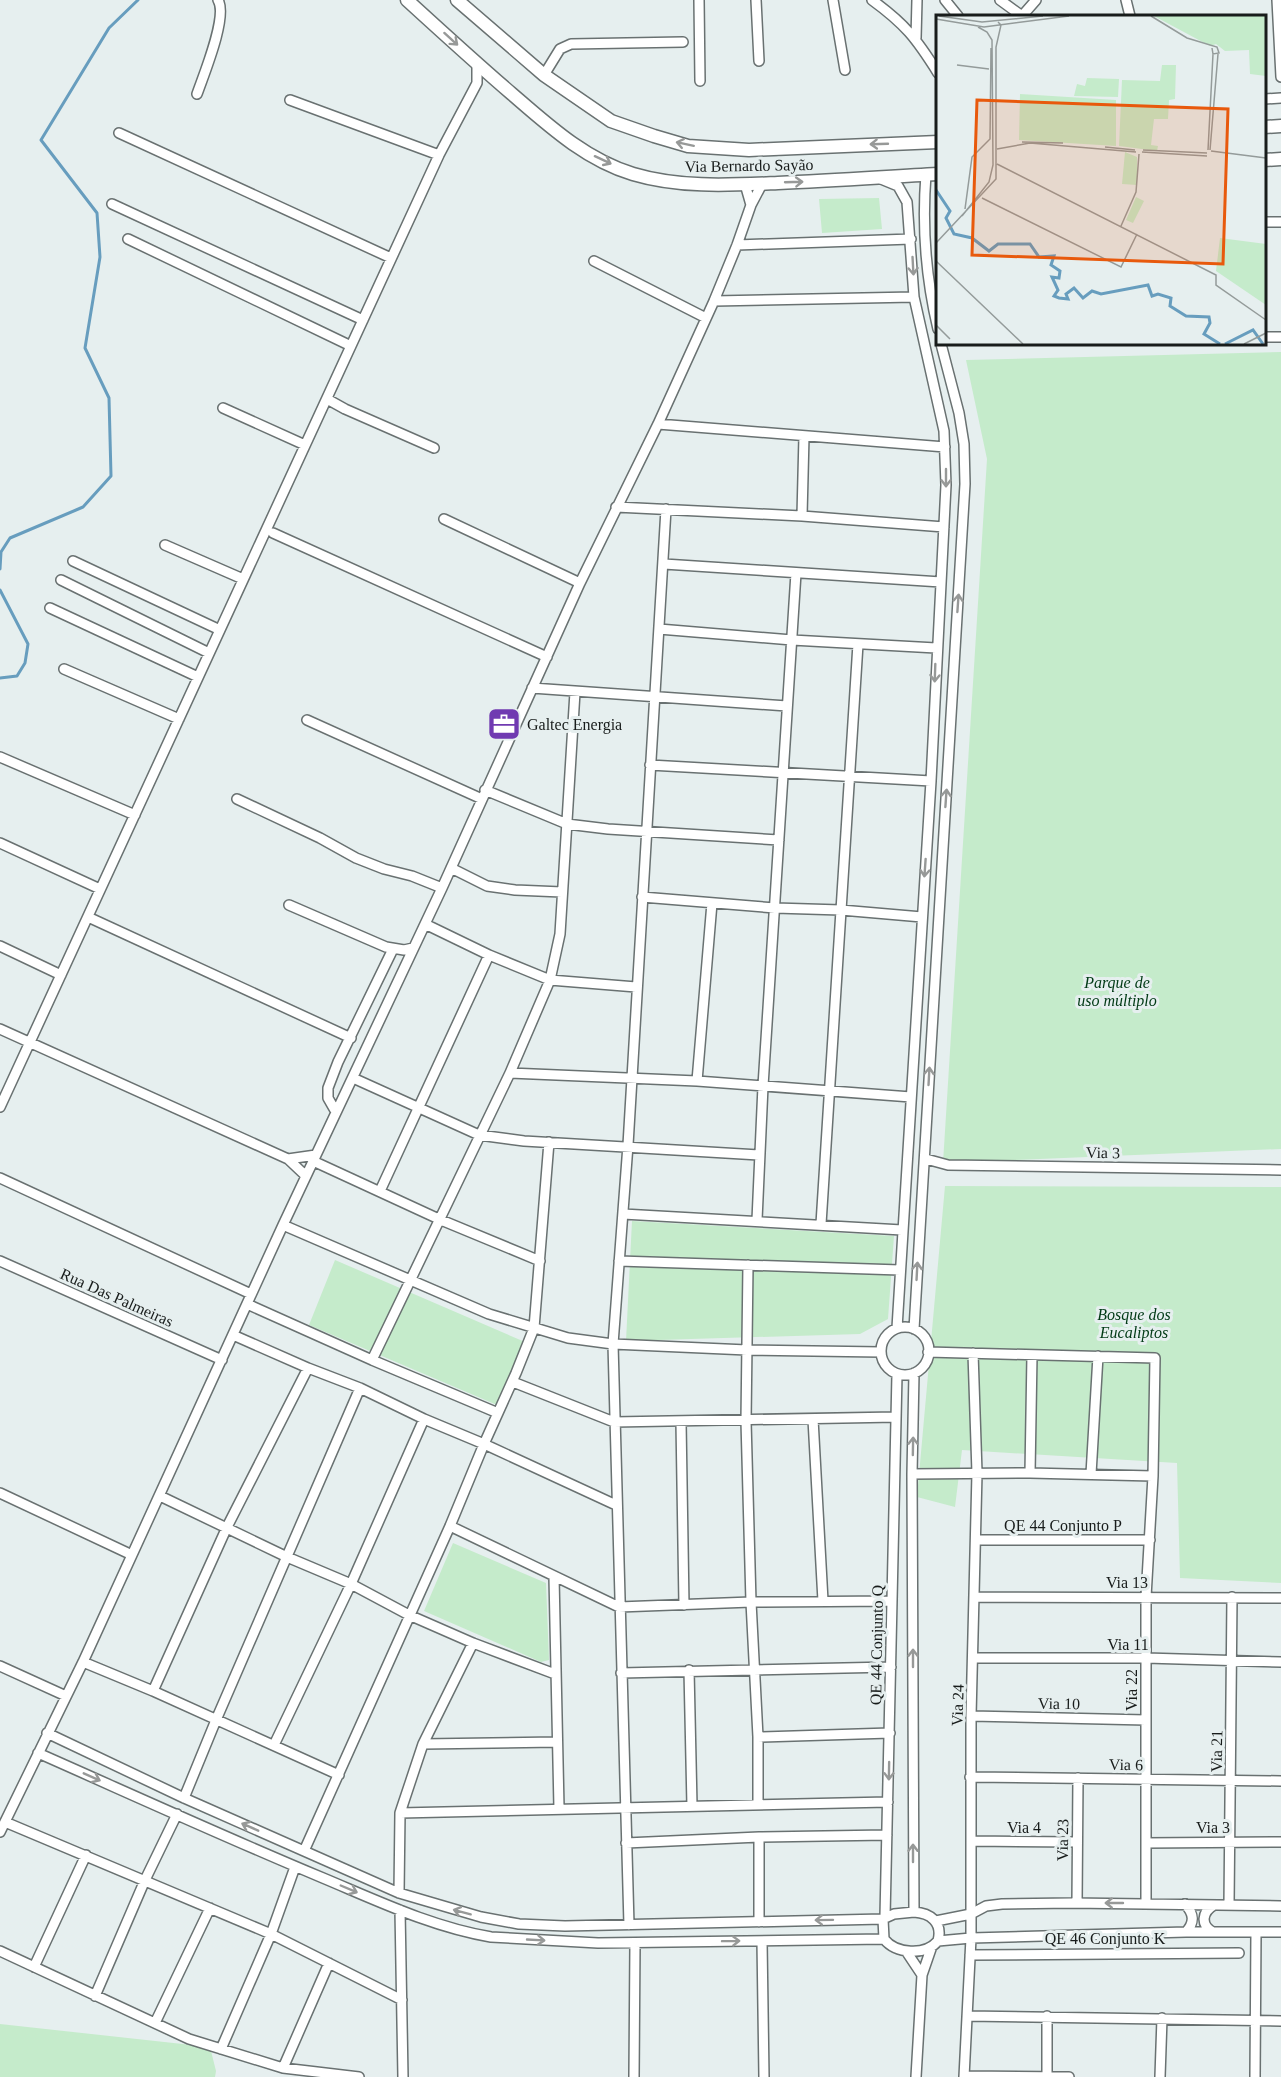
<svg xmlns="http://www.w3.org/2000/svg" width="1281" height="2077" font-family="Georgia,serif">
  <rect width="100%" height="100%" fill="#e6efef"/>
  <!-- green -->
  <path fill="#c5ebcb" d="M879,198L882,229L822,233L819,199Z
    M1281,352V1149L943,1163L987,459L966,360Z
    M945,1186L1281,1187V1583L1180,1578L1177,1463L962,1450L955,1507L917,1497Z
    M632,1221L894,1236L888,1319L860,1334L626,1341Z
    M335,1260L525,1342L497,1405L309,1325Z
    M453,1543L546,1583L549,1660L541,1662L424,1611Z
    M0,2024L210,2047L216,2071L215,2077H0Z"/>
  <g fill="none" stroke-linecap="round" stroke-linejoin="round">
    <!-- stream -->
    <path stroke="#679dbe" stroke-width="3" d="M0,569L1,552L10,538L83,507L111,476L109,398L85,348L100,257L97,213L41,140L109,28L138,0
      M0,590L28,644L25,663L17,676L0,678"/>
    <defs>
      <path id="minor" d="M699,0L700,81
        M756,0L759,61
        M833,0L845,70
        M872,0C905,24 916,38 938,73
        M945,0L958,16
        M1000,0L1022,16L1036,0
        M1126,0L1130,16
        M1277,0L1281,77
        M916,38L917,0
        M544,75L560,49L571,44L683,42
        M197,94C204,74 228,16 218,0
        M1264,99L1281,98
        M290,100L439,155
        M119,133L391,258
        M926,174C922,225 926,279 938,329
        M881,179L898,186L907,202L914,297L944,431L946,485L931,781L897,1328
        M745,184L751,205
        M112,204L363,320
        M1264,222H1281
        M128,239L351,346
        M737,245L911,239
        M594,261L706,318
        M714,301L914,297
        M1264,337H1281
        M327,399L345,409L434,448
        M223,408L305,445
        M658,424L945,447
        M616,507L802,516L944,527
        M802,516L804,436
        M444,519L580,583
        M273,533L547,657
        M165,545L243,579
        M73,561L220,630
        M664,564L941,582
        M61,580L209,653
        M50,608L198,677
        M659,629L792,640L936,648
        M64,669L179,719
        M532,688L787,706
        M307,720L482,799
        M0,757L135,815
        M650,765L931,781
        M485,790L567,824L608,829L779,840
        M237,799L320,838L356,858L384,869L412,876L442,888
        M0,843L100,889
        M451,868L487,886L515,890L562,892
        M642,897L775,908L841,910L922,917
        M289,905L386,947L404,950L413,948
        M88,917L351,1038
        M425,924L489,955L550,980L636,987
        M0,946L61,975
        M0,1029L288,1159L306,1176
        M510,1073L697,1081L911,1097
        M353,1078L479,1135L524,1141L759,1155
        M697,1081L712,903
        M0,1107L439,155L477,83V63
        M336,1112L328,1098V1088L338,1062L393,949
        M288,1159L316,1155
        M926,1159L948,1165L1281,1170
        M313,1161L441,1220L540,1261
        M0,1178L251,1294
        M380,1191L489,955
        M623,1214L902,1230
        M757,1220L763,1086L796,573
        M821,1224L858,644
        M283,1225L489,1314L568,1338L613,1344L747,1350L881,1352
        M0,1261L222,1360
        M619,1261L900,1270
        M748,1265L746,1421L751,1602L758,1737V1805
        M247,1304L372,1360L498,1413
        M881 1351a24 24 0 1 1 48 0a24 24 0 1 1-48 0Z
        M914,1329L965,484L964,444L959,413L941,344
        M233,1335L308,1368L360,1388L424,1419L484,1444L616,1505
        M928,1352L1155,1358L1153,1476L1146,1597V1903
        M372,1360L510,1073L550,980L560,934L575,692
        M513,1382L614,1422L896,1417
        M813,1419L823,1601
        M681,1422L684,1605
        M1030,1473L1032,1355
        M912,1474L1030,1473L1153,1476
        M1091,1474L1098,1356
        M0,1493L132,1555
        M160,1496L287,1557L351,1584L409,1615L473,1643L555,1674
        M450,1526L619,1607L751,1602L892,1601
        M976,1540H1150
        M554,1577L559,1808
        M974,1597L1281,1598
        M974,1658H1146L1281,1662
        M83,1662L153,1691L339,1775
        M0,1666L66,1696
        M689,1670L692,1806
        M621,1673L891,1667
        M153,1691L227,1527L308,1368
        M971,1716L1146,1720
        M47,1733L184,1798L399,1893L481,1917L519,1924L565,1926L883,1919
        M758,1737L890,1733
        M423,1744L557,1742
        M274,1745L351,1584L424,1419
        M38,1753C133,1795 227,1838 323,1878C378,1901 432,1927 491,1937L598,1943L884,1939
        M970,1777L1281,1781
        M184,1798L216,1720L360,1388
        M400,1813L888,1802
        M5,1822L271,1934L402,2000
        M0,1832L83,1662L283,1225L442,888L580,583L658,424L714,301L737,245L751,205L762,184
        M759,1837V1922
        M971,1841L1077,1842
        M626,1843L759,1837L887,1835
        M1146,1843L1281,1842
        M304,1851L450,1526L484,1444L516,1373L534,1328L549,1142
        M399,1893L400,1813L423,1744L473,1643
        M1077,1903L1078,1778
        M1185,1904C1194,1914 1195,1922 1186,1932
        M1229,1905L1232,1597
        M400,1910L403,2077
        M914,1912L912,1474L914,1373
        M914,1912C930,1913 943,1922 938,1941C925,1956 896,1954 884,1939L883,1919L894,1914Z
        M885,1917L897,1374
        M936,1921L971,1914L986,1906L1002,1904L1072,1903L1281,1906
        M629,1925L613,1344L628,1145L666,509
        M1213,1932C1200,1925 1202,1912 1214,1905
        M762,1941L764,2077
        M938,1941L971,1938L1186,1932H1281
        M0,1951L189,2039L283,2068L359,2077
        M906,1951L922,1975
        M970,1955L1239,1953
        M34,1967L86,1855
        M95,1996L145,1880L177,1814
        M967,2016L1281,2021
        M155,2023L210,1908
        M221,2049L271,1934L295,1867
        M283,2068L329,1963
        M964,2076L1069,2077
        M634,2077L635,1943
        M916,2077L922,1975L932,1946
        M964,2077L971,1938V1716L977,1473L973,1353
        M1047,2077V2016
        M1160,2077L1162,2018
        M1255,2077L1256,1932"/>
      <path id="major" d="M407,0C442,32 477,64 512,94C549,126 586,160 633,174C680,188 730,185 778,183C832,181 884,177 938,174
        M457,0L544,75L611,121L654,136L688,146L749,150L938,142
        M1264,127L1281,126
        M1264,160L1281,159"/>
    </defs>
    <!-- minor casing -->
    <use href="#minor" stroke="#697171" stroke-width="12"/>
    <!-- major casing -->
    <use href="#major" stroke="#697171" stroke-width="15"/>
    <!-- minor -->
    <use href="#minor" stroke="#fff" stroke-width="9"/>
    <!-- major -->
    <use href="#major" stroke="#fff" stroke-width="12"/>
  </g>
  <!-- one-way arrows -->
  <defs><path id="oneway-shaft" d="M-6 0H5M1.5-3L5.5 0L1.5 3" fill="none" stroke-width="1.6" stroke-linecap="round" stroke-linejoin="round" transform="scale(1.5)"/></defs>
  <g stroke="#979998">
    <use href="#oneway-shaft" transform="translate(451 39) rotate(42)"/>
    <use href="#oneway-shaft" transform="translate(685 144) rotate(-168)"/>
    <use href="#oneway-shaft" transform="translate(879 144) rotate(178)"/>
    <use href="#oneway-shaft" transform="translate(603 160) rotate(25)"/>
    <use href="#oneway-shaft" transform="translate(794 182) rotate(-2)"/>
    <use href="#oneway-shaft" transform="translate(913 266) rotate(87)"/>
    <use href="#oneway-shaft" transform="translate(946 478) rotate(90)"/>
    <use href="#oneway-shaft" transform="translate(958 603) rotate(-86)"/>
    <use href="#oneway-shaft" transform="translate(935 673) rotate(92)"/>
    <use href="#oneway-shaft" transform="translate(946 798) rotate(-86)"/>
    <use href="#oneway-shaft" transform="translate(925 868) rotate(94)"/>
    <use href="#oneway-shaft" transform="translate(929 1076) rotate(-87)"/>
    <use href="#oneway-shaft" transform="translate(917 1271) rotate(-87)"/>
    <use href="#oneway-shaft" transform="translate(913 1446) rotate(-89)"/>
    <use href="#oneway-shaft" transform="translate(913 1658) rotate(-90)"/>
    <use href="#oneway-shaft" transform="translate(889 1771) rotate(91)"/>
    <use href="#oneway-shaft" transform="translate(92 1777) rotate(24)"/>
    <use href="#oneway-shaft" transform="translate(250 1827) rotate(-156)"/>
    <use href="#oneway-shaft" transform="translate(913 1853) rotate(-90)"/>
    <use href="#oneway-shaft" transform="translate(349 1889) rotate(23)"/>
    <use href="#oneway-shaft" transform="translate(1114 1903) rotate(-180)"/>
    <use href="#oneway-shaft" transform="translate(462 1912) rotate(-165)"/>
    <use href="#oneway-shaft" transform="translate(824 1920) rotate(179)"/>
    <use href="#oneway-shaft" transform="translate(536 1940) rotate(3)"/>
    <use href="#oneway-shaft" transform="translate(731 1941) rotate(-1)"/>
  </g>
  <!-- icons -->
  <defs>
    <symbol id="office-square" viewBox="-11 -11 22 22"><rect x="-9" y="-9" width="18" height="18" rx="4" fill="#703ab1" stroke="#e6efef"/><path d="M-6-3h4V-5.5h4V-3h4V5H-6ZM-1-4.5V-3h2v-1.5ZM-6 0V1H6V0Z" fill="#fff"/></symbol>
  </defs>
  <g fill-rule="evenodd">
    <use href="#office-square" x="485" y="705" width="38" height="38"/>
  </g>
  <g text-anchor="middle" stroke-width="6" stroke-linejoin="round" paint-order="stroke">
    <!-- street labels -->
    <g font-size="16" fill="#181c1b" stroke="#e6efef">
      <text transform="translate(749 165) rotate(-1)" y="6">Via Bernardo Sayão</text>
      <text transform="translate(1103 1152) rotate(1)" y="6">Via 3</text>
      <text transform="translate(117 1297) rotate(24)" y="6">Rua Das Palmeiras</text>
      <text x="1063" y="1531">QE 44 Conjunto P</text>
      <text x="1127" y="1588">Via 13</text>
      <text x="1128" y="1650">Via 11</text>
      <text transform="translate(876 1645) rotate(-89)" y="6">QE 44 Conjunto Q</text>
      <text transform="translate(1131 1690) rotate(-90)" y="6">Via 22</text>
      <text transform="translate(1059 1703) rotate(1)" y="6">Via 10</text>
      <text transform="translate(957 1705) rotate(-88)" y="6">Via 24</text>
      <text transform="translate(1216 1751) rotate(-89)" y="6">Via 21</text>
      <text transform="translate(1126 1764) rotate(1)" y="6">Via 6</text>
      <text x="1024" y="1833">Via 4</text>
      <text x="1213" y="1833">Via 3</text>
      <text transform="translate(1062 1840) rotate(-89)" y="6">Via 23</text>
      <text x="1105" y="1944">QE 46 Conjunto K</text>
    </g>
    <!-- poi labels -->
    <g font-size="16" fill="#181c1b" stroke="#e6efef" text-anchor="start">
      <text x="527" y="730">Galtec Energia</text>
    </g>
    <!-- park labels -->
    <g font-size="16" font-style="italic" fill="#013a15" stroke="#e6efef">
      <text x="1117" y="988">Parque de<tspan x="1117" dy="18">uso múltiplo</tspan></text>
      <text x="1134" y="1320">Bosque dos<tspan x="1134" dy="18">Eucaliptos</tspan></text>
    </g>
  </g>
  <!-- overview -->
  <g transform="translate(936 15)">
    <rect width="330" height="330" fill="#e6efef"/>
    <path d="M218,1H330V61L314,59L313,35L289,36L280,29L274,31ZM226,50H240L239,84L233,85L232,104H218L215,130L222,131L221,136L183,131L186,65L224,66ZM151,63L183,64L182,82L138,81L141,69L149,71ZM84,79L180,85V131L83,125ZM189,137L201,142V170L186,169ZM200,182L208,186L197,208L190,205ZM284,223L330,229V290L280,256Z" fill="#c5ebcb"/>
    <path fill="none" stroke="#679dbe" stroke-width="3" d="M0,175L14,196L10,203L18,219L36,223L53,236L62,229H94L103,242L118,241L115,250L124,256L123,263L116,262L122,275L118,281L123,283L132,284L130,279L138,273L147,283L156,276L165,279L212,270L216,281L222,279L235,283L234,291L250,301L273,302L274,308L268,319L284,329M289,329L317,315L327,329"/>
    <path fill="none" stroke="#949b9a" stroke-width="1.5" d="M3,1L46,7L107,1M215,1L251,23L281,32L283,38L277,39L276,33M0,4L48,12L133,1M21,50L53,54M86,127L127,128M169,132L199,135M61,134L94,128L200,137M207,135L271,138M272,135L277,39M274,135L282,39M275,136L330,143M206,137L271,141M61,149L280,260V270L330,305M46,183L185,252L201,219M29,194L36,142L54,124L55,33M26,201L53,167L57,150L56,25L51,17L42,12M185,211L200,177L203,139M0,228L60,164V32L65,10L62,7M0,246L87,329M0,310L14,324M308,329L330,318"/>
    <path fill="#e8590c" fill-opacity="0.15" stroke="#e8590c" stroke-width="3" d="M41,85L292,94L287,249L36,240Z"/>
    <rect width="330" height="330" fill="none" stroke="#181c1b" stroke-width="3"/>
  </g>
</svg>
